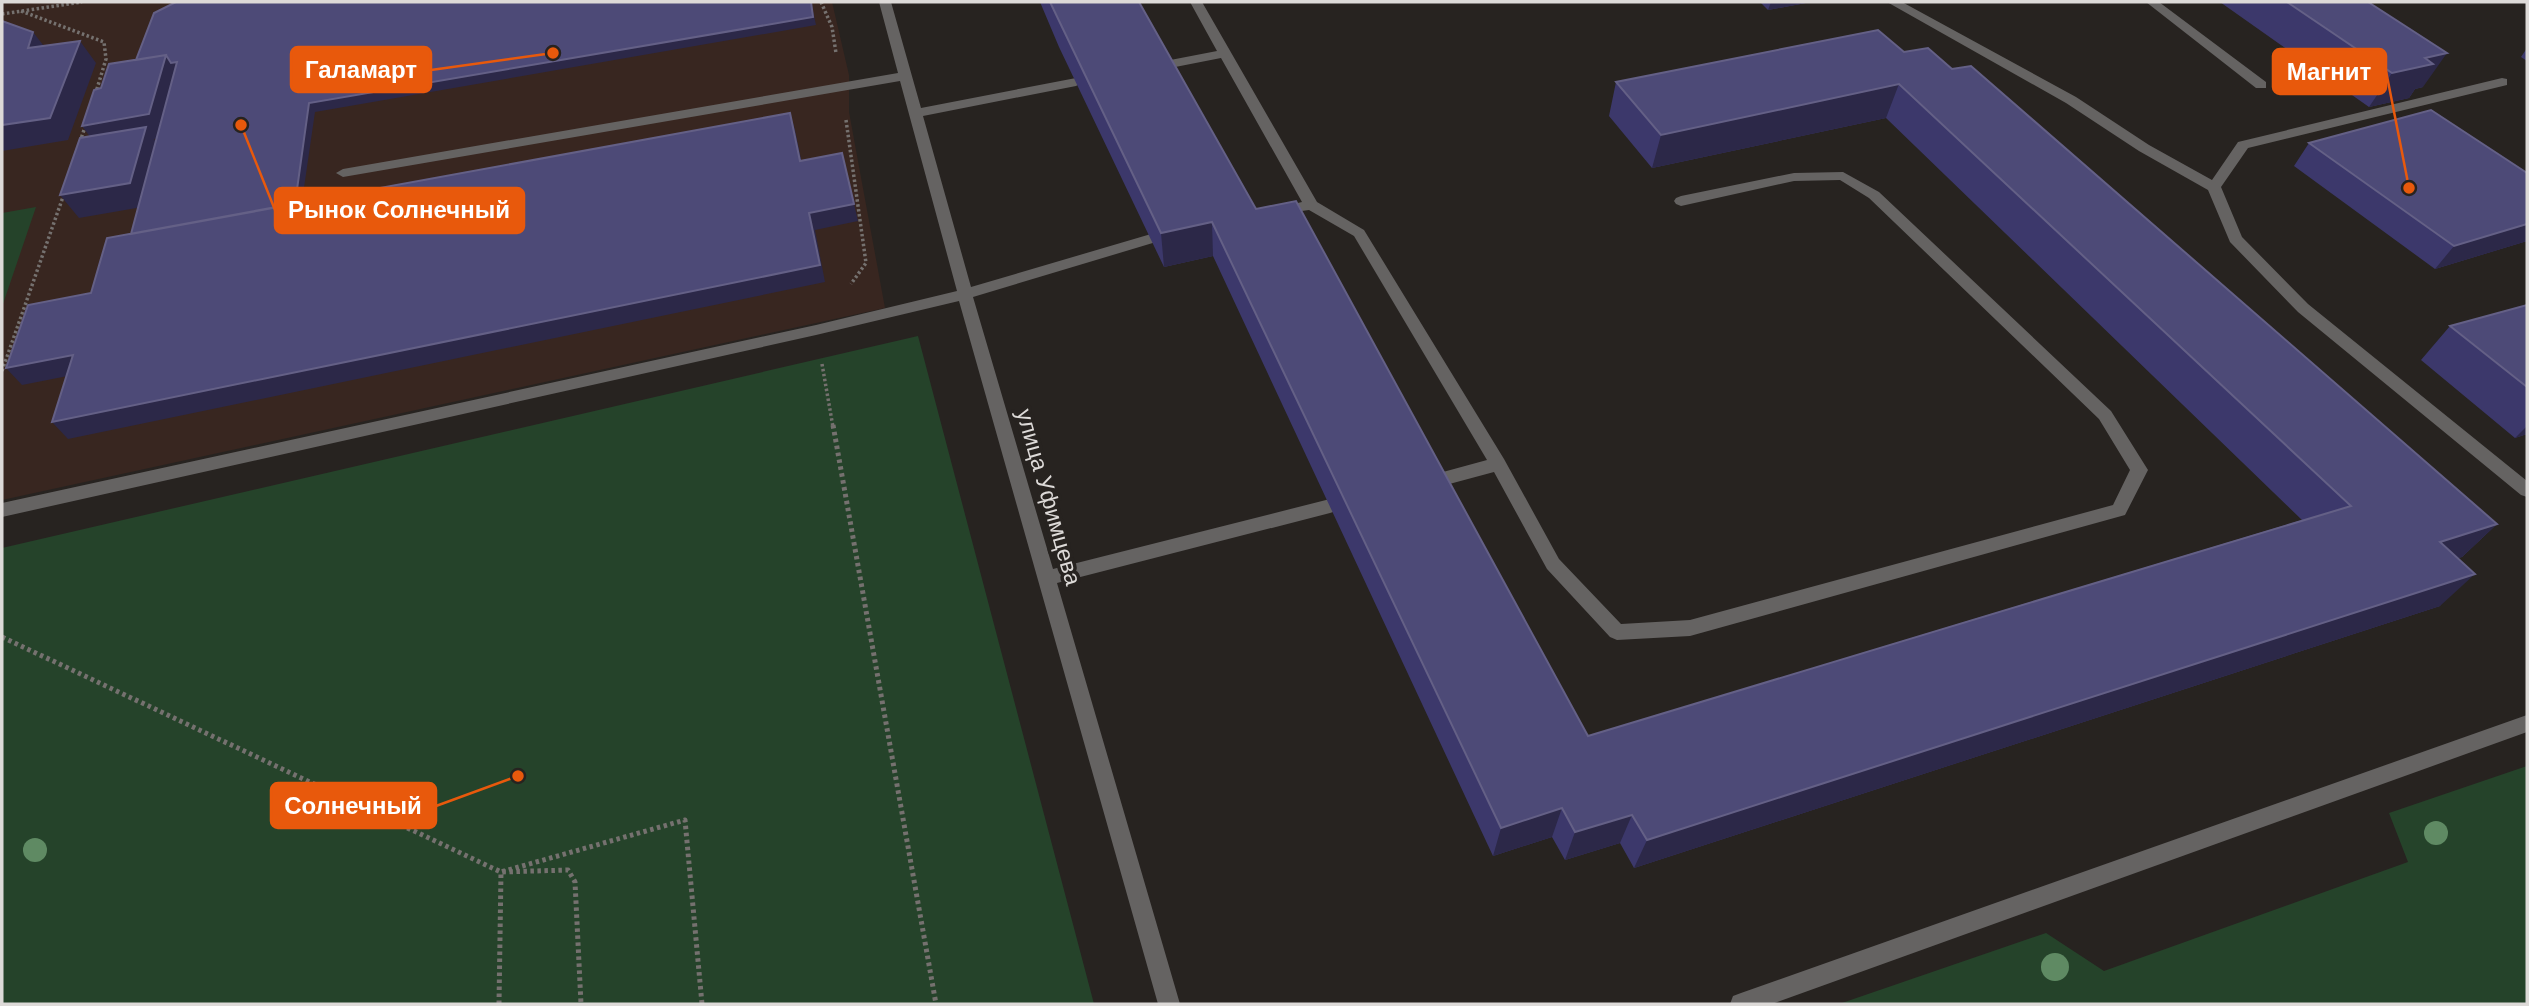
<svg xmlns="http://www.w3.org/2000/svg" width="2529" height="1006" font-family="Helvetica,sans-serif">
  <rect width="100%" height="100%" fill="#272320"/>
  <!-- commercial -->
  <path fill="#382620" d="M2,2H832L849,75V112L885,308L2,500Z"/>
  <!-- green -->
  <path fill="#25432a" d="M36,207L3,304L2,305V213Z
    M918,336L1094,1004H2V548Z
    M2527,766V1004H1839L2046,933L2104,971L2408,862L2389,813Z"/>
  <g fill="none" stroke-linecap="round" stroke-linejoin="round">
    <!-- path-far1 -->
    <path stroke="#75716f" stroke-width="3.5" stroke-dasharray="2.5 2.5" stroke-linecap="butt" d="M821,2L832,27L836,53
      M21,11L104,42L106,59L96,92
      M2,14L82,2
      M846,120L866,263L851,284
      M80,142L86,124
      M822,364L833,427
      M2,371L64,194"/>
    <!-- path -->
    <path stroke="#75716f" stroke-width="5" stroke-dasharray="3.5 3.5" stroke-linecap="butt" d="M833,425L936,1004
      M2,637L501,872L568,870L575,882L581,1004
      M499,1004L501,872L685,820L702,1004"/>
    <!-- minor -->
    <path fill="#656362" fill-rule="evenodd" d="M879,2H891L921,108L1076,78L1083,82L1076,86L923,116L971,287L1151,234L1158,239L1156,242L973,297L1053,569L1330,499L1336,501L1339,506L1336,511L1330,513L1057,583L1180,1004H1158L959,301L816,335L2,517V503L816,325L957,291L900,81L343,177L336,173L343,169L898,73Z
      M1190,2H1202L1317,202L1364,230L1504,459L1559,559L1621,624L1690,620L2113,505L2130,470L2099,419L1869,198L1840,180L1794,181L1681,206L1676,204L1674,201L1676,198L1681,196L1794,173L1843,172L1879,192L2111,411L2148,470L2125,515L1690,636L1617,640L1610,637L1547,569L1494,472L1427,490L1421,488L1418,483L1421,478L1487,460L1354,236L1309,210L1272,215L1270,212L1272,209L1302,202L1221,58L1160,70L1154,66L1160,62L1217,51Z
      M1887,2H1902L2076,97L2149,145L2212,180L2238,142L2502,78L2507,79V85L2248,148L2221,187L2242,237L2308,304L2527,481V497L2521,495L2298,312L2230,242L2208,190L2139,151L2066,103Z
      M2146,2H2159L2266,82V88H2256Z
      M2527,715V732L1772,1004H1730L1733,996L1741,993Z"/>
  </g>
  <!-- trees -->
  <g fill="#5f8a63">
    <circle cx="2436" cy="833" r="12"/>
    <circle cx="35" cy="850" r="12"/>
    <circle cx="2055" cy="967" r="14"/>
  </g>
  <!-- wall -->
  <path fill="#3c386b" d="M1040,2H1139L1256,209L1588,736L2302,520L1886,118L1652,168L1609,116L1616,82L1904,52L1952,69L2497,524L2462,557L2458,558L2440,606L1634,868L1620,843L1565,860L1552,837L1493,856L1213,256L1164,267L1059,47Z
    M1760,2H1811L1768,10Z
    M2220,2H2368L2423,87L2415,89L2409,98L2369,107Z
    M2527,48V61L2521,57Z
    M2309,143L2527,173V241L2435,269L2294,166Z
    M2527,305V434L2515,438L2421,360L2450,326Z"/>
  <!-- shaded-wall -->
  <path fill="#2c2848" d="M811,2L816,25L315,112L299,222L135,252L309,103Z
    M1771,2H1811L1768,10Z
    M33,32L50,54L28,48Z
    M80,41L96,63L68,140L2,151V125Z
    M2447,53L2423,87L2415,89L2409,98L2369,107L2392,73L2425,58Z
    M166,55L177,62L166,137L154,139L162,150L148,206L79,218L60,195L99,149L82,126Z
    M1899,84L1886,118L1652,168L1661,135Z
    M790,113L795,130L805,178L800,161Z
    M842,153L858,221L815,230L825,282L68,439L52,422L809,213Z
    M1212,222L1213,256L1164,267L1161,233Z
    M2527,224V241L2435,269L2454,246Z
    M73,355L88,372L22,385L6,368Z
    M2527,426V434L2515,438Z
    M2497,524L2462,557L2407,575L2440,542Z
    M2475,574L2440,606L1634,868L1647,840Z
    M1562,808L1552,837L1493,856L1501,828Z
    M1632,815L1620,843L1565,860L1575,832Z"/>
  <!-- building -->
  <path fill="#4d4a77" stroke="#646086" stroke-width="2" d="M176,2H811L813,17L309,103L295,204L131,234L177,62L171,63L166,55L136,60L154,13Z
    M1050,2H1139L1256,209L1296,201L1588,736L2351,506L1899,84L1661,135L1616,82L1878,30L1904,52L1928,48L1952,69L1971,66L2497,524L2440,542L2475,574L1647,840L1632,815L1575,832L1562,808L1501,828L1212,222L1161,233Z
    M2287,2H2368L2447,53L2425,58L2433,64L2392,73Z
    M2,21L33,32L28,48L80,41L50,118L2,125Z
    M166,55L149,114L82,126L94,90L101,88L109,64Z
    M2431,110L2527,173V224L2454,246L2309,143Z
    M790,113L800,161L842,153L854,204L809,213L820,265L52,422L73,355L6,368L28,305L91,293L107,238Z
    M146,127L130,183L60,195L80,138Z
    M2527,305V387L2450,326Z"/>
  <g text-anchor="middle" stroke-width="7" stroke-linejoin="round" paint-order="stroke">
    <!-- street labels -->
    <g font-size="23" fill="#dddad8" stroke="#272320">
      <text transform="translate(1049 497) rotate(74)" y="8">улица Уфимцева</text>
    </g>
  </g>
  <!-- callouts -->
  <path fill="none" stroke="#e8590c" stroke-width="2.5" d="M553 53L431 70M2409 188L2386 71M241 125L275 210M518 776L436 806"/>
  <g fill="#e8590c" stroke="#272320" stroke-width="2.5">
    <circle cx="553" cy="53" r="7"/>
    <circle cx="2409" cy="188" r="7"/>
    <circle cx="241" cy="125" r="7"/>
    <circle cx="518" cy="776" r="7"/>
  </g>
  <g fill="#e8590c" stroke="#e8590c" stroke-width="2.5">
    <rect x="291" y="47" width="140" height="45" rx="7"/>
    <rect x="2273" y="49" width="113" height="45" rx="7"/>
    <rect x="275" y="188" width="249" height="45" rx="7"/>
    <rect x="271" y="783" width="165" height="45" rx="7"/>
  </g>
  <g font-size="24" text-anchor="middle" font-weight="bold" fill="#fff">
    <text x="361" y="78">Галамарт</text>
    <text x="2329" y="80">Магнит</text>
    <text x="399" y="218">Рынок Солнечный</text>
    <text x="353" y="814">Солнечный</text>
  </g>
  <!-- border -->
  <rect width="2529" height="1006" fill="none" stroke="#dddad8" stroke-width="7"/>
</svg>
